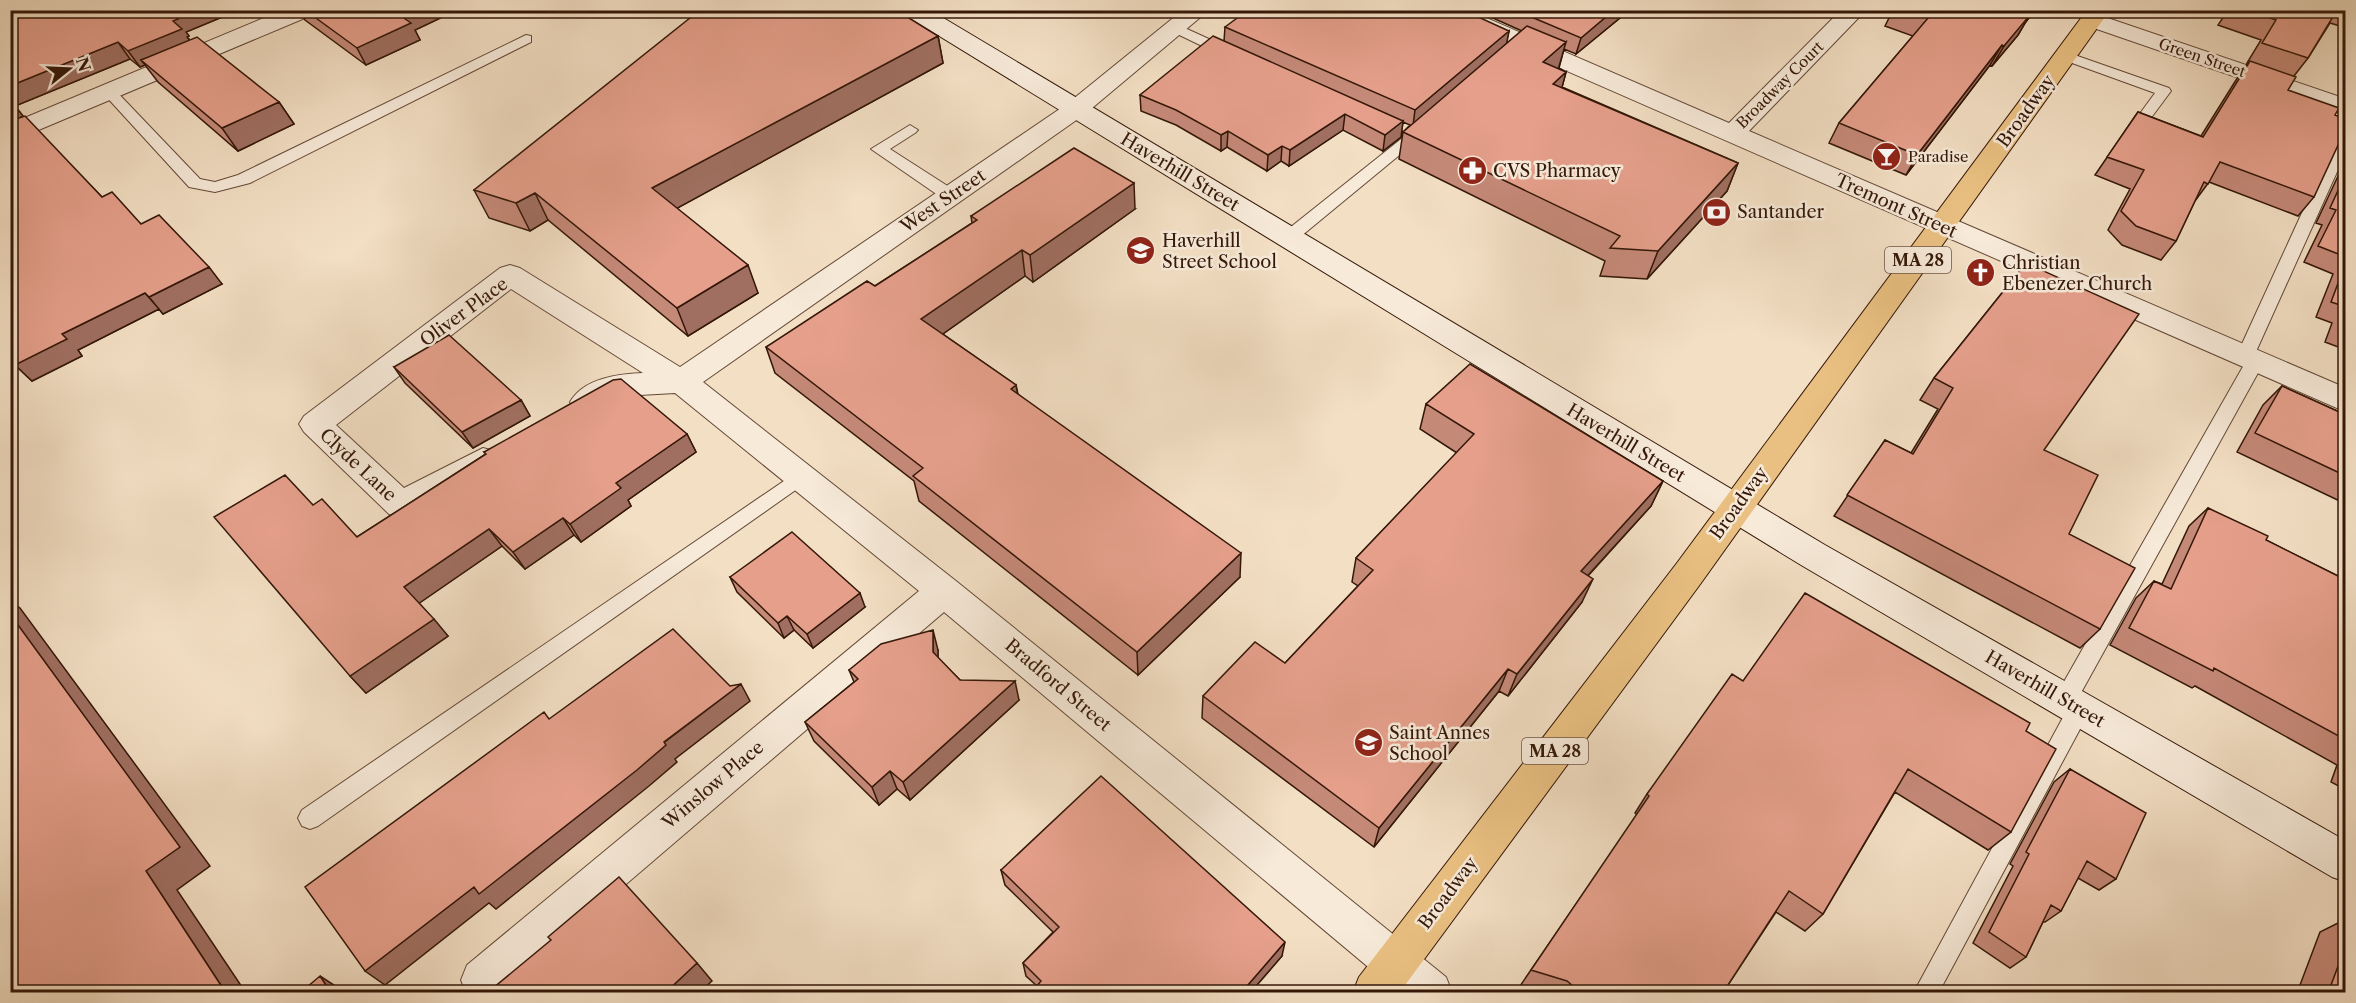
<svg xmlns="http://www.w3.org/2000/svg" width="2356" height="1003" font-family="'Libre Caslon Text',serif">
  <rect width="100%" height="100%" fill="#f3dfc4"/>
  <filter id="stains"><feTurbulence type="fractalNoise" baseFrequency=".00333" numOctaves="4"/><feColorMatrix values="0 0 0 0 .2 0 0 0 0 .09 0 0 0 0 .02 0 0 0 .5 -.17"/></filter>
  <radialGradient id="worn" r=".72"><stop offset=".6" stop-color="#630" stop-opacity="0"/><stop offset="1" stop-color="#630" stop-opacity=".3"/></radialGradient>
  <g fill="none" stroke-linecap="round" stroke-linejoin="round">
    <defs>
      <path id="lane" d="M1176,24L1233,50L1235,53L1233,56H1223L1171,31V25Z
        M526,35L531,36V42L250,183L215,192L189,187L102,92L104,89H114L200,179L215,182L238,175Z
        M2066,52L2169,88L2171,91L2148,122H2138L2136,119L2155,93L2061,59L2059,56Z
        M910,125L918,130L915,133L890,149L957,192L959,196L957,200H945L871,149Z
        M1420,126L1425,128L1428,131L1425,134L1294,242H1282L1280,238L1282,234L1415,128Z
        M2346,129V152L2254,356L2261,357L2264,362L2077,700L2087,702L2090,709L2087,716L1939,992H1914L2067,710L2057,708L2054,701L2057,694L2245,363L2239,362L2236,357L2338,134Z
        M800,470L807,472L810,477L807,482L318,826L310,829L302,826L298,818L302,810Z"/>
      <path id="street" d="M283,10H315L312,15L10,142V124Z
        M1183,10H1209L1085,114L703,382L956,581L1446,977L1452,992H1398L944,612L500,992H466L461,980L467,965L919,591L675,393L622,396L586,413L575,410L570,402C584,378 618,374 643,373L511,289L336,425L404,488L483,448L494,451L499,460L494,469L401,518L389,514L304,432L299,424L304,416L500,268L510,265L520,268L680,367L1067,104Z
        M1436,10H1468L1729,123L1841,10H1866L1749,131L2346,388V412L1439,15Z
        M2093,13L2346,99V115L2085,25L2081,20L2085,15Z"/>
      <path id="secondary" d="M902,10H930L1825,545L2346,841V882L2332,877L1801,565L905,15Z"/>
      <path id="primary" d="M2087,10H2110L1701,583L1400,992H1353L1359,977L1677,563Z"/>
    </defs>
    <!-- lane casing -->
    <use href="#lane" stroke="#644937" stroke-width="2"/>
    <!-- street casing -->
    <use href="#street" stroke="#644937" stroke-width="2"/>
    <!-- secondary casing -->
    <use href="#secondary" stroke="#341708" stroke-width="2"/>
    <!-- primary casing -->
    <use href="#primary" stroke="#341708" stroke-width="2"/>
    <!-- lane -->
    <use href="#lane" fill="#f7ead9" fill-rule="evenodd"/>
    <!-- street -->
    <use href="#street" fill="#f7ead9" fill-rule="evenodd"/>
    <!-- secondary -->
    <use href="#secondary" fill="#f7ead9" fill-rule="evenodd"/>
    <!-- primary -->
    <use href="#primary" fill="#eac082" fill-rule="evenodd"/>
  </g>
  <!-- wall -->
  <path fill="#c58978" stroke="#341708" stroke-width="1.5" d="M10,10H239L186,32L189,36L187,37L190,40L279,102L294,124L238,151L158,82L145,65L140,67L130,59L15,106L23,116L102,197L141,224L222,284L163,314L159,309L78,350L82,356L32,381L15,365Z
    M300,10H457L415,30L420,40L366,65L305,20Z
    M1475,10H1622L1621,17L1576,54L1564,49L1559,68L1566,72L1562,87L1738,163L1727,191L1647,279L1600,276L1605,261L1399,159L1403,132L1410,125L1403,122L1401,137L1383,151L1343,130L1289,166L1281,161L1267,171L1227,147L1221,151L1176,125L1141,111L1140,95L1224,41L1225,27L1509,31L1506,44L1522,31Z
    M1893,10H2035L2025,23L2018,35L1992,66L1990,65L1906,175L1829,143L1839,123L1913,36L1885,26Z
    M2228,10H2346V28L2330,23L2308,58L2294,76L2288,90L2335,115L2314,197L2298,216L2209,182L2195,201L2176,241L2161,260L2122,245L2108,230L2130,189L2095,175L2138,112L2201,136L2236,80L2248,63H2247L2261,40L2218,25Z
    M938,36L943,63L677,208L758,293L688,336L548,220L530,231L489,218L474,190Z
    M2346,159V350L2325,342L2332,323L2316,317L2333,274L2304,262L2322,225L2316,223Z
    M1135,209L1033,282L1025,276L943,334L1016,385L1018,394L1240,577L1138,675L919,501L914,481L775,373L766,347L875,286L972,223L971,216Z
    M2026,263L2044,450L2069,534L2100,629L2080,648L1834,516L1885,440L1911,453L1938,409L1920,400L1934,378Z
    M394,367L521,400L530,416L473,448L405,383Z
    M2282,386L2346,415V504L2237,452L2263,405Z
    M1426,404L1663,481L1651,506L1588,576L1582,602L1508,696L1499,691L1374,847L1202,718L1203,696L1285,663L1358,586L1352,582L1356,558L1457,453L1420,429Z
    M687,434L696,452L628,500L631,506L581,542L574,535L525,569L502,546L419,603L448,636L366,693L350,676L313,505L357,537L486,454L484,452Z
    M2208,508L2266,540L2340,577L2346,563V790L2331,782L2337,765L2195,686L2192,688L2110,645L2136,598L2154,581L2162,584L2189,526Z
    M730,577L865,607L813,648L794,630L784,638L737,592Z
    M938,650V658L960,680L1019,700L910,800L897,789L879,805L814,741L805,722L854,682L849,670Z
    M1743,681L2026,731L2011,832L1988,850L1895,792L1823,914L1805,931L1776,912L1724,991L1727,993H1542L1520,986L1637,815L1635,813L1647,794Z
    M2070,769L2116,879L2099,890L2078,878L2061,911L2045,922H2043L2026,957L2010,968L1973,943L2013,866L2010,864L2054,782Z
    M1001,870L1282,956L1250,993H1031L1037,986L1026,976L1023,963L1053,932L1005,885Z
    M2346,919V993H2297L2320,932Z
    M1993,986L2003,993H1983Z"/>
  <!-- shaded-wall -->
  <path fill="#a06f61" stroke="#341708" stroke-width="1.5" d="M188,10H239L186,32L189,36L187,37L193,45L141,60L145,65L140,67L128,51L173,21L174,16Z
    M413,10H457L415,30L420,40L366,65L357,48L401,16Z
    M1614,10H1622L1621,17L1576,54L1581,38Z
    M2030,10H2035L2025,23L2018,35L1992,66L2004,46Z
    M1509,31L1506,47L1413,126L1415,110Z
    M938,36L943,63L663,216L652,188Z
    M118,42L130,59L15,106L23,116L10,123V86Z
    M1566,42L1558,70L1543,62Z
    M2002,45L1990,65L1906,175L1917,155Z
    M1566,72L1559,99L1553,84Z
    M279,102L294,124L238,151L222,128Z
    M1345,114L1343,130L1289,166L1290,150Z
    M1403,121L1401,137L1383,151L1385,135Z
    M1228,131L1227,147L1221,151V135Z
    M1282,146L1281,161L1267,171L1268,155Z
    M1738,163L1727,191L1647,279L1658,251Z
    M1134,183L1135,209L1033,282L1030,255Z
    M535,193L548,220L530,231L516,203Z
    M1022,250L1025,276L927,345L921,319Z
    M748,265L758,293L688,336L677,308Z
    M209,267L222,284L163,314L149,297Z
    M145,293L159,309L78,350L82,356L32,381L15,365L62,334Z
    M1016,385L1020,411L1011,389Z
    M521,400L530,416L473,448L462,432Z
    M687,434L696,452L628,500L631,506L581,542L570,524L616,483Z
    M1663,481L1651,506L1570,595L1581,571Z
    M563,518L574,535L525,569L513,552Z
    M489,529L502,546L418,604L404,587Z
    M1241,553L1240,577L1138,675L1137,652Z
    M1593,579L1582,602L1508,696L1517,674Z
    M860,593L865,607L813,648L807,634Z
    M10,601L20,608L210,866L177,890L246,993H226L146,871L10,614Z
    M787,616L794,630L784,638L778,623Z
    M434,619L448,636L366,693L350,676Z
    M933,630L938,650V672L933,652Z
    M1508,669L1499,691L1374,847L1379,828Z
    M1015,681L1019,700L910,800L903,782Z
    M741,684L750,701L675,759L677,762L649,786L496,909L489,903L385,985L365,971L474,887Z
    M890,771L897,789L879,805L872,787Z
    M1285,942L1282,956L1250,993H1241Z
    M697,963L712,981L699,993H665Z
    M320,976L346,993H331Z"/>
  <!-- building -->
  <path fill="#e59f8b" stroke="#341708" stroke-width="1.5" d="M10,10H188L174,16L178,19L173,21L182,29L128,51L118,42L10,86Z
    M305,10H413L401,16L411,23L357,48Z
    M700,10H896L938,36L652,188L748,265L677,308L535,193L516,203L474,190Z
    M1248,10H1463L1509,31L1415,110L1225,27Z
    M1515,10H1614L1581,38Z
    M1908,10H2030L2028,14L2030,15L2004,46L2002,45L1917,155L1839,123L1928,18Z
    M2248,10H2337L2308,58L2262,43L2276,20Z
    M1527,26L1566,42L1543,62L1566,72L1553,84L1738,163L1658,251L1610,248L1620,236L1403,132Z
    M1213,36L1403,121L1385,135L1345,114L1290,150L1282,146L1268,155L1228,131L1221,135L1176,110L1140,95Z
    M197,37L279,102L222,128L141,60Z
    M2250,61L2296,77L2288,90L2339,108L2335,115L2346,119V128L2314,197L2220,162L2208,184L2204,182L2176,241L2136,226L2121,211L2144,170L2107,157L2138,112L2203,137Z
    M25,116L102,197L112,192L141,224L159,215L209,267L149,297L145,293L62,334L67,339L15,365L10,358V121Z
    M1074,148L1134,183L1030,255L1022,250L921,319L1016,385L1011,389L1241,553L1137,652L913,476L923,468L766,347L867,281L875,286L977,220L971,216Z
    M2346,173V257L2318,246L2336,210L2330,208Z
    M2346,262V307L2331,302Z
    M2026,263L2139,314L2044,450L2098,475L2069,534L2135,568L2100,629L1847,495L1885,440L1913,454L1953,388L1934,378Z
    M2346,313V329L2340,327Z
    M449,335L521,400L462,432L394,367Z
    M1470,364L1663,481L1581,571L1593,579L1517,674L1508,669L1379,828L1203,696L1255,642L1285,663L1373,570L1356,558L1474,434L1426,404Z
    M621,379L687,434L616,483L621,488L570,524L563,518L513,552L489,529L404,587L434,619L350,676L214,517L285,475L313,505L322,499L357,537L486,454L484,452L613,380Z
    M2282,386L2346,415V476L2255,433Z
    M2208,508L2268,536L2266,540L2346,580V740L2214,668L2213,671L2129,628L2154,581L2171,589Z
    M792,532L860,593L807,634L787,616L778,623L730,577Z
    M1805,593L2030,723L2026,731L2056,749L2011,832L1908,769L1823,914L1789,891L1724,991L1727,993H1581L1567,981L1531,970L1649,796L1647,794L1732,674L1743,681Z
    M10,614L180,847L146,871L226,993H10Z
    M673,629L730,686L741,684L664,742L666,745L637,770L479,894L474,887L365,971L305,887L544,712L549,719Z
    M933,630V652L960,680L1015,681L903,782L890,771L872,787L805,722L858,679L849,670L881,644Z
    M2070,769L2146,813L2116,879L2087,861L2061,911L2051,905L2026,957L1989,932L2029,854L2026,852Z
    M1101,776L1285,942L1241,993H1031L1041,981L1023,963L1059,927L1001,870Z
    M619,877L697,963L665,993H487L551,940L548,937Z
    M2346,945V993H2328Z
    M320,976L331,993H300Z
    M1993,986L2003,993H1990Z"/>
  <!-- icons -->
  <defs>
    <symbol id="bar-disc" viewBox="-11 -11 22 22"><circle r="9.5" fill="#8f2418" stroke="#f7ead9"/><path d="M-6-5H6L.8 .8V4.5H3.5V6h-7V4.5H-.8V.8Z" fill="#fff"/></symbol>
    <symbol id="pharmacy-disc" viewBox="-11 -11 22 22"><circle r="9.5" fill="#8f2418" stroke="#f7ead9"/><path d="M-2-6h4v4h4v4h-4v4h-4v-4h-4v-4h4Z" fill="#fff"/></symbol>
    <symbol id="bank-disc" viewBox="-11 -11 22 22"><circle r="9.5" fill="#8f2418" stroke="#f7ead9"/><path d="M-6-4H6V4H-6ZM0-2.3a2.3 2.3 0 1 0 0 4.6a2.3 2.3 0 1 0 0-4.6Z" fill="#fff"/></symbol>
    <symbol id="school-disc" viewBox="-11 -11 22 22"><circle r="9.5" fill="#8f2418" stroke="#f7ead9"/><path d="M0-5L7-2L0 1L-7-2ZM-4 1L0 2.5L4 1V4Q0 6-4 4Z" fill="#fff"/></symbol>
    <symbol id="church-disc" viewBox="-11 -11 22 22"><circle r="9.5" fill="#8f2418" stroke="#f7ead9"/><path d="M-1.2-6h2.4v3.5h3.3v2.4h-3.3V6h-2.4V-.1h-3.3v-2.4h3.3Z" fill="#fff"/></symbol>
  </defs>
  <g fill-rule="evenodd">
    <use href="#bar-disc" x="1870" y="140" width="33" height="33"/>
    <use href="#pharmacy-disc" x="1456" y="154" width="33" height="33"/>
    <use href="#bank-disc" x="1700" y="196" width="33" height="33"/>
    <use href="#school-disc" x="1124" y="234" width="33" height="33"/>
    <use href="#church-disc" x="1964" y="256" width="33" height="33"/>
    <use href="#school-disc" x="1352" y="726" width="33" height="33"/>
  </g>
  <g text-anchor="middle" stroke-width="5" stroke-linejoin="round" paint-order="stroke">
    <!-- far-street labels -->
    <g font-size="15" fill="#341708" stroke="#f7ead9">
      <text transform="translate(2202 58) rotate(19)" y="5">Green Street</text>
      <text transform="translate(1780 85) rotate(-45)" y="5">Broadway Court</text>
    </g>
    <!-- far-poi labels -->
    <g font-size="15" fill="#341708" stroke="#f7ead9" text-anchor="start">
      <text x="1908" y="162">Paradise</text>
    </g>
    <!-- shield labels -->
    <g fill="#f7ead9" stroke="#6e5647" stroke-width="1.5">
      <rect x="1885" y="247" width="66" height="26" rx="4.5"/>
      <rect x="1522" y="738" width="66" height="26" rx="4.5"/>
    </g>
    <g font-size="16" font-weight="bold" fill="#341708">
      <text x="1918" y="266">MA 28</text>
      <text x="1555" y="757">MA 28</text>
    </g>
    <!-- street labels -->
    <g font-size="18" fill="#341708" stroke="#f7ead9">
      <text transform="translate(2026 111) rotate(-54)" y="6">Broadway</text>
      <text transform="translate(1180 172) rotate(31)" y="6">Haverhill Street</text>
      <text transform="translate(943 201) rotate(-34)" y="6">West Street</text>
      <text transform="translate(1896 206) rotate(24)" y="6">Tremont Street</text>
      <text transform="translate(464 312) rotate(-36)" y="6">Oliver Place</text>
      <text transform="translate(1626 443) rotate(31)" y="6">Haverhill Street</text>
      <text transform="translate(358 465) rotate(43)" y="6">Clyde Lane</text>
      <text transform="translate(1739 503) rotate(-54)" y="6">Broadway</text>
      <text transform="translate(1058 685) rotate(40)" y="6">Bradford Street</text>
      <text transform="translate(2045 689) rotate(30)" y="6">Haverhill Street</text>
      <text transform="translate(713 785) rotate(-40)" y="6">Winslow Place</text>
      <text transform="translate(1448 893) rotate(-53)" y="6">Broadway</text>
    </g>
    <!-- poi labels -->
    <g font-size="18" fill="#341708" stroke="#f7ead9" text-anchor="start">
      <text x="1493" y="177">CVS Pharmacy</text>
      <text x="1737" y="218">Santander</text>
      <text x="1162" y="247">Haverhill<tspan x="1162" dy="21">Street School</tspan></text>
      <text x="2002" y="269">Christian<tspan x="2002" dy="21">Ebenezer Church</tspan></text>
      <text x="1389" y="739">Saint Annes<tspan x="1389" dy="21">School</tspan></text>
    </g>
  </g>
  <!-- margin -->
  <rect width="2356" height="1003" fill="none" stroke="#f3dfc4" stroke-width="36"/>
  <rect x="12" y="12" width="2332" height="979" fill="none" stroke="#341708" stroke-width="3"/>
  <rect x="18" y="18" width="2320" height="967" fill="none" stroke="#341708" stroke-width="1.5"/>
  <!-- north arrow -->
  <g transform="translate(69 69) rotate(72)" stroke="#f7ead9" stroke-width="4.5" paint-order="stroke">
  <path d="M0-4.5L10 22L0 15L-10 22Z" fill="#341708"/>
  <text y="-9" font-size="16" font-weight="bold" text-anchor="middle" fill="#341708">N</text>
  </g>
  <rect width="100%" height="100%" filter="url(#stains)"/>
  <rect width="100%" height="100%" fill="url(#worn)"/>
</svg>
